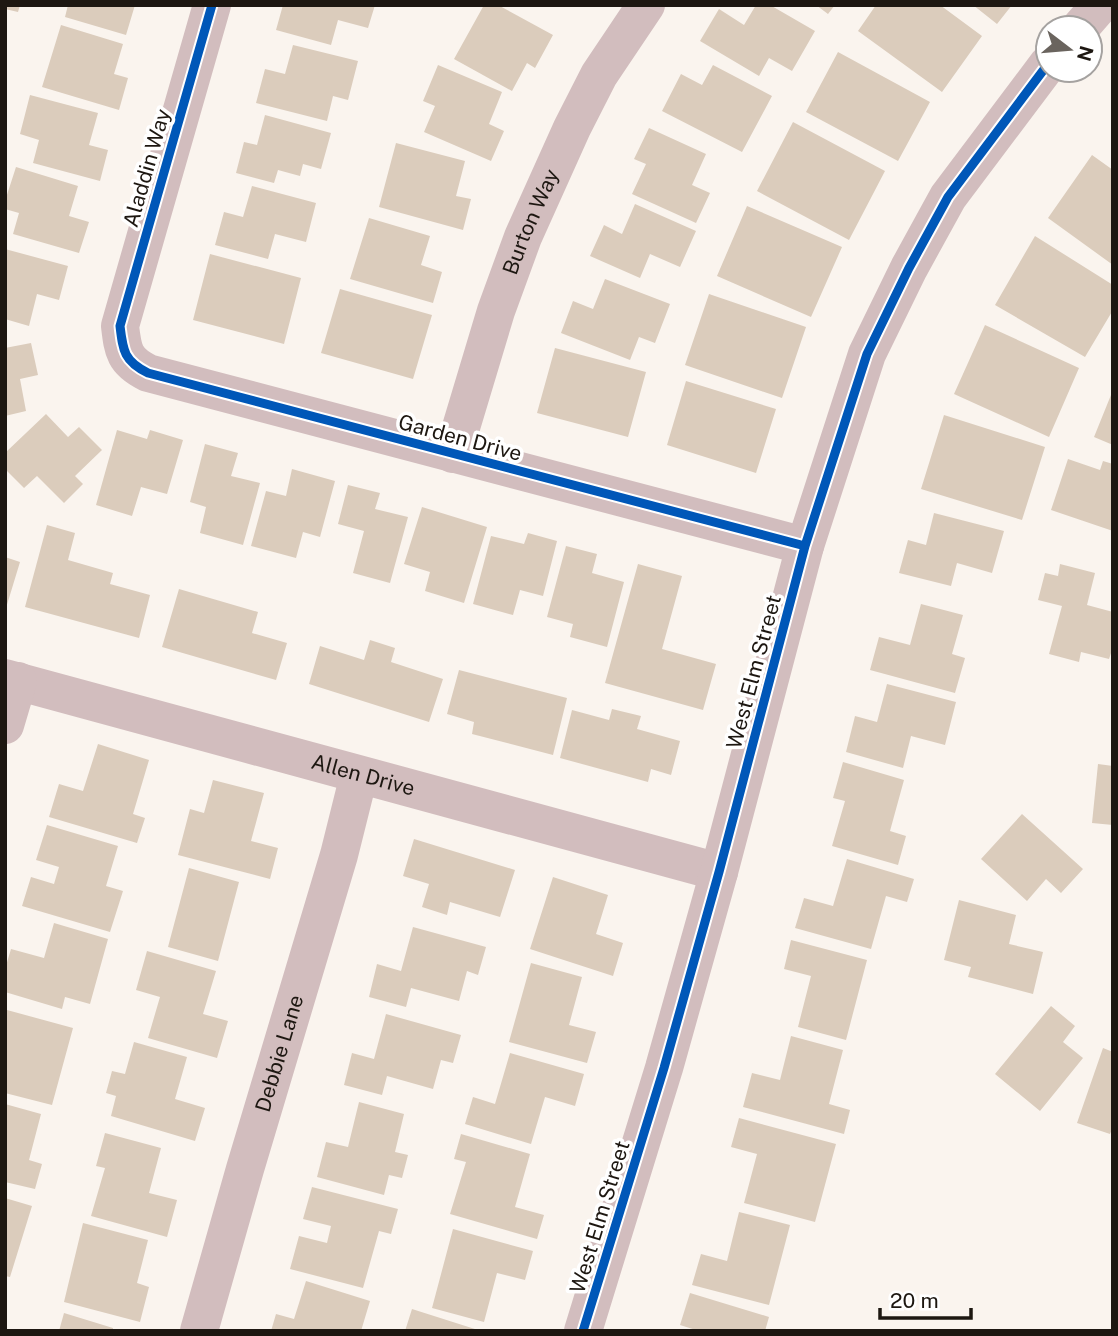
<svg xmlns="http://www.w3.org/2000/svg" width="1118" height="1336" font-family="'Public Sans',sans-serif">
  <rect width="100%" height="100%" fill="#faf4ee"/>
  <!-- building -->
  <path fill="#dbccbc" d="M5,5H20L18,12L5,9Z
    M68,5H135L126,35L65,17Z
    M283,5H375L368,28L338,20L331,45L276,30Z
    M484,5H498L553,35L535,68L527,63L512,91L454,59Z
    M756,5H770L815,31L792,71L769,58L759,76L700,41L719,9L744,25Z
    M816,5H835L828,14Z
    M876,5H940L982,36L942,92L858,31Z
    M973,5H1012L997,24Z
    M61,25L123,44L114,74L128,78L119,110L42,87Z
    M293,45L358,61L348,100L333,96L327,121L256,103L265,69L285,74Z
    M838,52L930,102L898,161L806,112Z
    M438,65L502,92L489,124L504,131L491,161L424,132L435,106L423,101Z
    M713,65L772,96L742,152L662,111L681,74L702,85Z
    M30,95L98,113L89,145L108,150L100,181L33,163L39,140L20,134Z
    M265,115L331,133L321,169L303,164L300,176L278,170L274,183L236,173L244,142L257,145Z
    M793,122L885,171L849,240L757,191Z
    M649,128L706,154L692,185L710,193L696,223L632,194L646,164L634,159Z
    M396,143L465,161L456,196L471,199L463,230L379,207Z
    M1092,155L1113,170V265L1048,218Z
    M16,167L78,186L69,216L89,222L79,253L13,234L19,213L5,209V201Z
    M252,186L316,203L306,242L275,234L268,259L215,245L224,212L243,217Z
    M635,204L696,231L680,267L650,254L640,278L590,256L604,225L622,234Z
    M747,206L842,247L811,317L717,276Z
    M369,218L430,236L421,265L442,272L433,303L350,279Z
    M1035,236L1113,285V310L1085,357L995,305Z
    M5,249L68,266L59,300L37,294L29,326L5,319Z
    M210,254L301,278L284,344L193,320Z
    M605,279L670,304L655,343L639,337L630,360L561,333L573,301L593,309Z
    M340,289L432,315L413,379L321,353Z
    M709,294L806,327L782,398L685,365Z
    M985,325L1079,368L1049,437L954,394Z
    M31,343L38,375L20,379L26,411L5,416V348Z
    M555,348L646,372L628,437L537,413Z
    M686,381L776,409L756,473L667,445Z
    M1113,390V445L1094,437Z
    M46,414L68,437L79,427L102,450L75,476L83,484L64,503L37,476L24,488L5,469V453Z
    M944,415L1045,447L1022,520L921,489Z
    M117,430L147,439L150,430L183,440L167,494L141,487L132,516L96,505Z
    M205,444L238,453L231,476L260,483L243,545L200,533L206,507L190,502Z
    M1068,459L1100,470L1103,461L1113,464V531L1051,510Z
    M292,469L335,481L320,537L303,532L296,558L251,546L266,491L286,496Z
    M348,485L380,493L375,509L408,517L390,583L353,573L364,531L338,524Z
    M422,507L487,527L464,603L425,591L430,572L404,564Z
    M934,513L1004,531L992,573L957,563L951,586L899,573L908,540L926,545Z
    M47,525L75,533L68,560L113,573L110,584L150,595L139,638L25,607Z
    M528,533L557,541L543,596L520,590L513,615L473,604L491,536L524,544Z
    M566,546L597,554L592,573L624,582L607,647L570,637L573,624L547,617Z
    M5,557L20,562L6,608H5Z
    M638,564L682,576L662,649L716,664L703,710L605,683Z
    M1060,564L1095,573L1087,605L1113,612V647L1109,659L1081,652L1079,662L1049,654L1062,606L1038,600L1045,573L1058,576Z
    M179,589L258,612L252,633L287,643L276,680L162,647Z
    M921,604L963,615L952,654L965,658L955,693L870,670L879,637L910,645Z
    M370,640L395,648L391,662L443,679L429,722L309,684L320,646L364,660Z
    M459,670L567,698L553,755L472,734L474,722L447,714Z
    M887,684L956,702L945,745L911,736L903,768L846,752L855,716L877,722Z
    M612,709L641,716L637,729L680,741L671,775L651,769L648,782L560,758L572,710L609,720Z
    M98,744L149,760L133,814L145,818L137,843L49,817L59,784L83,791Z
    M843,762L904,780L890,831L906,836L898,865L832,846L845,801L833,798Z
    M1098,764L1113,766V825L1092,823Z
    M213,780L264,793L251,841L278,848L270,879L178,855L190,809L204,813Z
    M1022,814L1083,869L1061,893L1046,879L1027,901L981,859Z
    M47,825L118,846L106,886L123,891L110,932L22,906L31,877L54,884L59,867L36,860Z
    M414,839L515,870L500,917L450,902L447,915L422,907L429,884L403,876Z
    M847,859L914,879L907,902L886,896L871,949L795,928L804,898L833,906Z
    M189,868L239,882L218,961L168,947Z
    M553,877L608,895L596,934L623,943L613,976L530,949Z
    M959,900L1016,915L1009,944L1043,952L1033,994L968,977L971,967L944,960Z
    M54,923L108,939L90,1004L65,997L62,1009L5,992V969L11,949L44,958Z
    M413,927L486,947L478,975L467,971L459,1001L411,988L406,1007L369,997L377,964L401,971Z
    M791,940L867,960L846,1040L798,1027L811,976L784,969Z
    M147,951L216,971L203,1014L228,1021L217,1058L148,1038L160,997L136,990Z
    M531,963L582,977L569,1025L596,1032L587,1063L509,1042Z
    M1051,1006L1075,1026L1063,1042L1083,1058L1040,1111L995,1074Z
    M7,1010L73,1028L52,1105L5,1093Z
    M386,1014L461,1035L453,1063L441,1060L433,1089L387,1076L382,1095L344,1085L352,1053L374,1059Z
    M791,1036L843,1050L829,1104L850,1110L844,1134L743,1107L752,1073L780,1080Z
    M134,1042L187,1057L175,1099L205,1108L195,1141L111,1116L116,1096L106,1093L112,1071L125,1074Z
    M1103,1048L1113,1052V1127L1110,1134L1077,1123Z
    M510,1053L584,1074L575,1106L545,1097L531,1144L465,1124L473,1097L495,1104Z
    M359,1102L404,1114L395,1152L408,1155L402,1178L389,1175L384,1195L317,1177L326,1142L348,1147Z
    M5,1104L41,1114L29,1160L42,1164L35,1189L5,1182Z
    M739,1118L836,1144L815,1222L744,1203L757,1154L731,1147Z
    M105,1133L161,1148L149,1193L177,1200L167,1237L91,1216L105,1168L96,1166Z
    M461,1134L530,1154L515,1207L544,1215L537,1239L450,1214L466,1162L454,1159Z
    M312,1187L398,1209L391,1234L379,1231L363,1288L290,1269L299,1236L327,1243L331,1226L303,1219Z
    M5,1198L32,1206L10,1277L5,1276Z
    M739,1212L790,1225L769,1305L692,1285L701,1254L727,1261Z
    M83,1223L148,1240L137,1283L149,1287L140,1322L64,1302Z
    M453,1229L533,1251L525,1280L497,1273L484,1322L432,1308Z
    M306,1281L370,1301L361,1331H271L276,1314L294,1319Z
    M690,1293L769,1317L765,1331H699L680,1325Z
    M412,1309L478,1330V1331H405Z
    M64,1313L113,1328V1331H59Z"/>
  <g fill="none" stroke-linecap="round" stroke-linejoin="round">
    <!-- minor -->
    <g stroke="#d2bdbe" stroke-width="38">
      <path d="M212,5L120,326C123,351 124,361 148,373L805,546"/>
      <path d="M1080,28L1100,5"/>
      <path id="s1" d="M453,454L496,311L523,237L572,128L599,75L646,5"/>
      <path id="s2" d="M5,678L719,872"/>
      <path d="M5,725L18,681"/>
      <path id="s3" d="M199,1331L245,1169L339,855L359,775"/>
      <path d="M583,1331L664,1068L719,872L805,546L867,354L909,268L948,197L1048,64"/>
    </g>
    <defs>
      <path id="cycleway" d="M212,5L120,326C123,351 124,361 148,373L805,546
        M583,1331L664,1068L719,872L805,546L867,354L909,268L948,197L1048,64"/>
    </defs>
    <!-- cycleway casing -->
    <use href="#cycleway" stroke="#fff" stroke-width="13"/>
    <!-- cycleway -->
    <use href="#cycleway" stroke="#0057b8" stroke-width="9"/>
  </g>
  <g text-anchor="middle" stroke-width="7" stroke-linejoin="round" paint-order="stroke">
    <!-- street labels -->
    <g font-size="21" fill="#1d1711" stroke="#fff">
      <text transform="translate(147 168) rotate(-74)" y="7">Aladdin Way</text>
      <text dy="7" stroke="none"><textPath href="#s1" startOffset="245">Burton Way</textPath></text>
      <text transform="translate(460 438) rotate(15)" y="7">Garden Drive</text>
      <text transform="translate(754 672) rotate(-75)" y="7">West Elm Street</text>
      <text dy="7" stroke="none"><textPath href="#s2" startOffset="371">Allen Drive</textPath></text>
      <text dy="7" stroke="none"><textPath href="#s3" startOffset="289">Debbie Lane</textPath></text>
      <text transform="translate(600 1217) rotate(-73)" y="7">West Elm Street</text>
    </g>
  </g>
  <!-- border -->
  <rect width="1118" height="1336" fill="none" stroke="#1d1711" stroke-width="14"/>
  <!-- north arrow -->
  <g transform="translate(1069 49) rotate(106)"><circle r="33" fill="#ffffff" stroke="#a5a2a0" stroke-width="2"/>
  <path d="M0-5L12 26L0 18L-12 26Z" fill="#6a645e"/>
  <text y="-10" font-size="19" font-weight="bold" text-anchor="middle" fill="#1d1711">N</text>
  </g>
  <!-- scale -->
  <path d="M880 1308v10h91v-10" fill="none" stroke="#1d1711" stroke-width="3.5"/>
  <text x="890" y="1308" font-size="21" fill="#1d1711" stroke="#ffffff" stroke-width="5" paint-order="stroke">20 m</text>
</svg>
